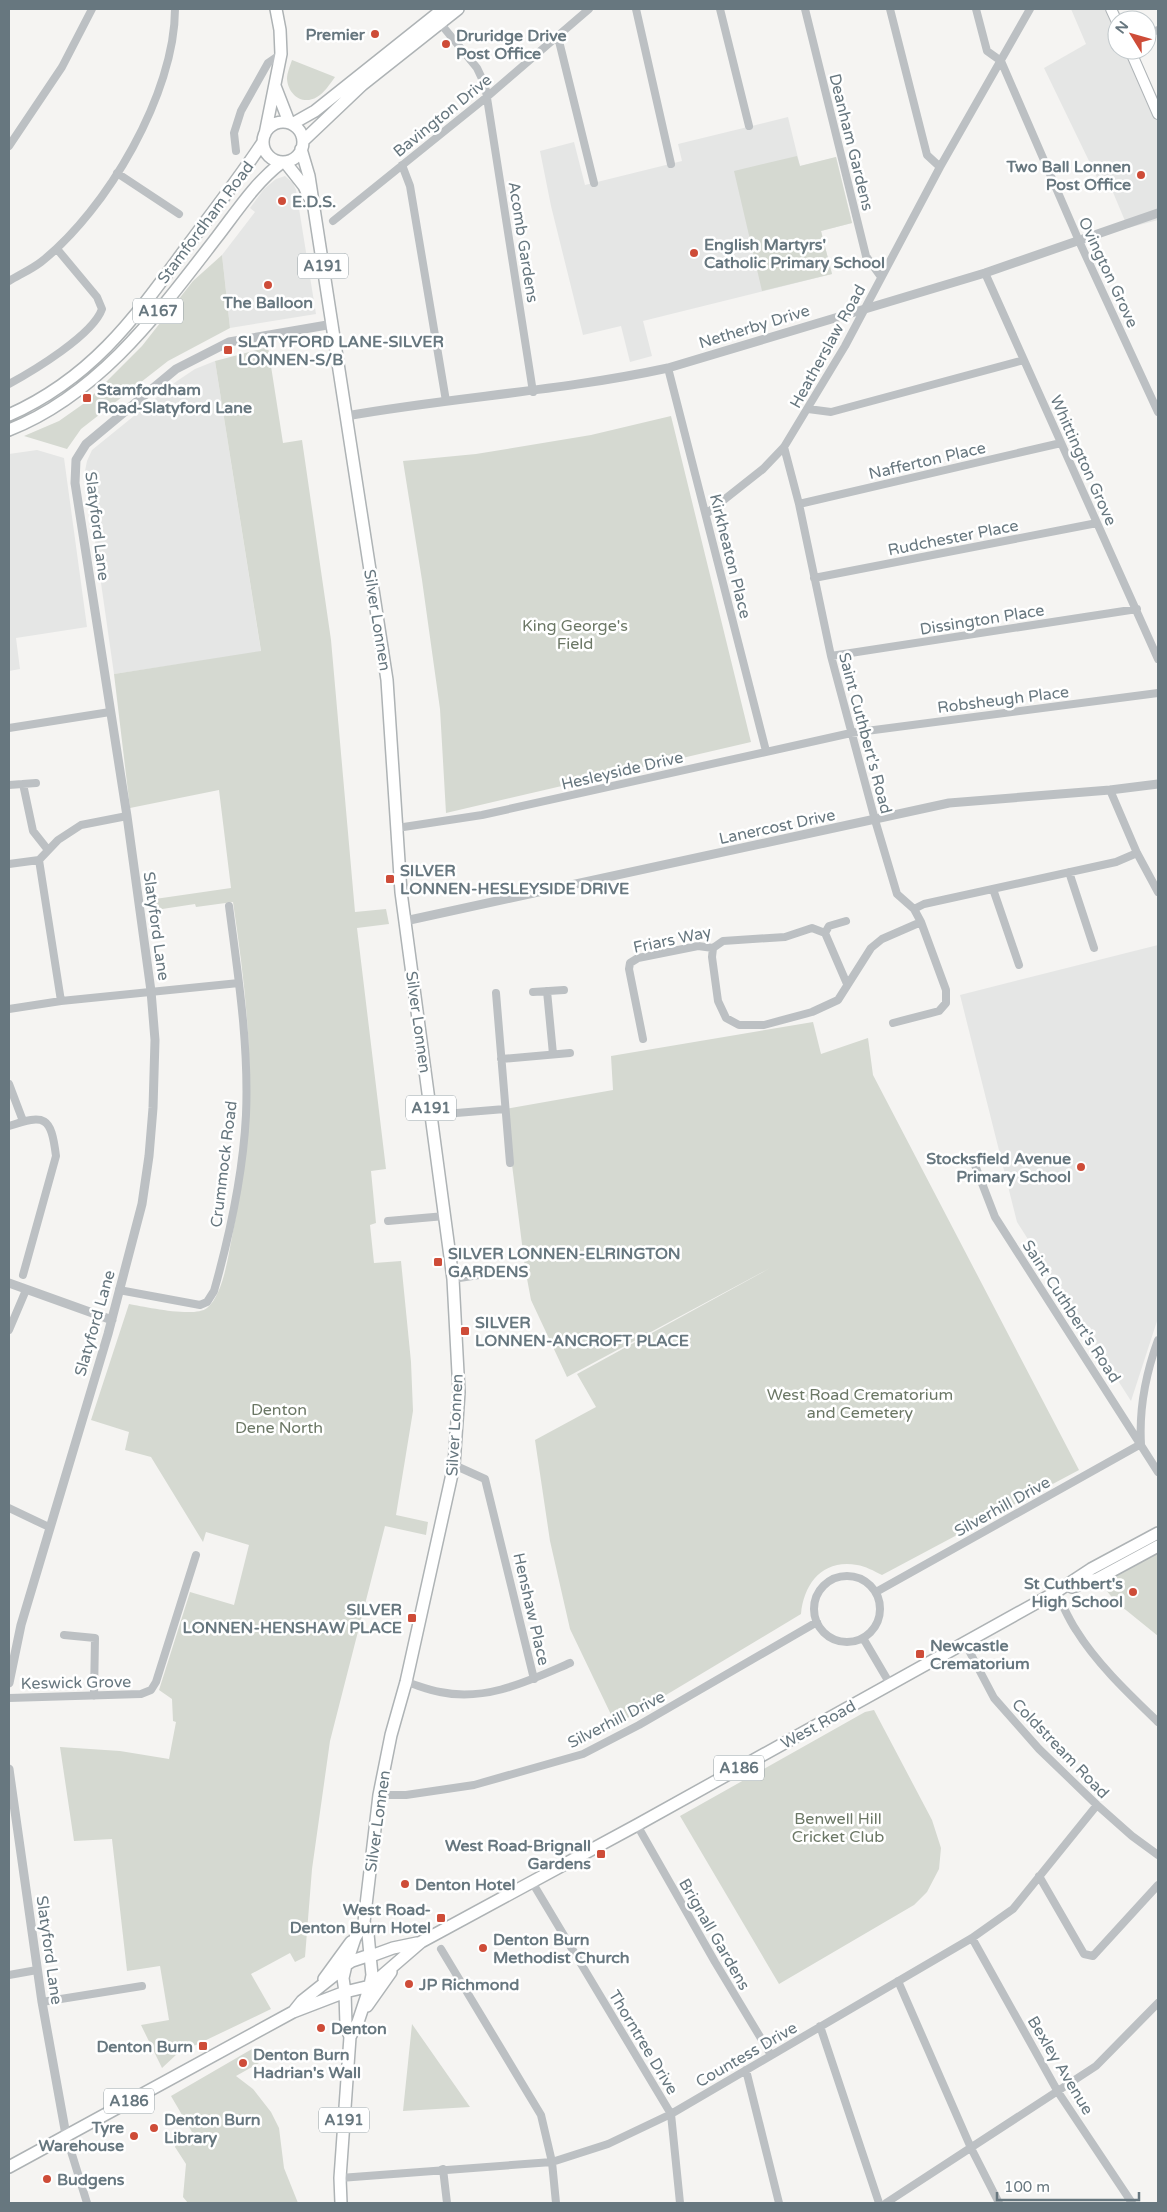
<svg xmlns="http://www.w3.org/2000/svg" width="1167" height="2212" font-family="'Varela Round',sans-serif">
  <rect width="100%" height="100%" fill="#f5f4f2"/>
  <!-- built -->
  <path fill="#e5e6e5" d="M1071,9H1118L1123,20H1117V50H1136L1158,98V220L1128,228L1112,190L1104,192L1044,68L1086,44Z
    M788,117L800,166L836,157L852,223L821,231L832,274L643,321L652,356L630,362L621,326L583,335L551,206L540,151L574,142L585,185L682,161L678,144Z
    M285,176L293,183L296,190L316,314L230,328L222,255L255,212L250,208L264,189L276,179Z
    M215,361L261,652L114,674L85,471L87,461L92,450L177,381L195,369Z
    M37,450L64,458L87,627L16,638L20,669L9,671V454Z
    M1158,945V1318L1131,1401L1017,1222L960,995Z"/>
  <!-- green -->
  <path fill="#d5d9d1" d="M292,60L335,77C330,84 324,93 317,97C302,106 288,94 287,79C287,73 290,66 292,60Z
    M797,156L800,166L836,157L852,223L821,231L832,274L762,291L734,171Z
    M222,255L230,328L168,361L81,429L67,449L24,436L59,421L86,402L142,346L193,281Z
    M268,347L283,443L302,440L331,640L355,912L386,909L389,924L357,928L386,1169L371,1171L376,1223L370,1225L374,1263L401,1261L411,1362L413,1411L396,1515L428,1522L426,1535L385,1526L330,1741L312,1869L305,1957L295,1962L290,1953L251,1974L271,2009L177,2054L162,2068L141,2025L169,2020L160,1966L127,1971L112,1839L74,1841L60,1747L120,1751L169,1759L176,1722L173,1721L172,1699L159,1690L190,1592L234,1605L249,1545L206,1532L203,1542L151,1457L125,1450L129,1432L91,1420L129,1304C146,1307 195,1318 207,1308C223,1295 228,1257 232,1237C240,1195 247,1153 249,1110C252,1040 243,970 233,902L196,907L195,904L149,911L148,900L231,888L219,790L130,808L114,674L261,651L215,361Z
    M671,416L751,742L446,813L440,709L422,580L403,461L476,454L591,435Z
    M813,1022L821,1054L868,1038L873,1075L1079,1470L882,1575C874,1571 865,1566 857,1565C823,1559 804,1583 801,1614L616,1725L570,1629L550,1541L535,1440L596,1407L577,1374L772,1267L567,1377L531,1300L525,1268L505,1109L613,1090L611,1056Z
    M1158,1551V1636L1116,1602L1100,1583Z
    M874,1710L932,1820L941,1848L939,1869L927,1892L914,1905L779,1984L680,1816L865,1712Z
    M412,2024L470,2107L403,2111Z
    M252,2049L259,2063L236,2076L253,2089L271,2112L279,2128L284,2168L298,2203H188L183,2197L186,2164L175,2147L177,2140L192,2132L171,2096Z"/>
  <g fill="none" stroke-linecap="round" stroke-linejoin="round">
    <defs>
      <path id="secondary" d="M1111,9L1117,22
        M1130,50L1158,114"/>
      <path id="primary" d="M275,86L289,122
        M263 142a20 20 0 1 1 40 0a20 20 0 1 1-40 0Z
        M292,124L315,111L443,9
        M265,134L281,54L280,30L276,9
        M303,141L362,85L458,9
        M301,149L309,176L387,680L401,892L453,1279L459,1392L454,1465L406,1682L391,1735L379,1795L364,1922L355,1938L346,1965
        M285,162L304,186L309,197
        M9,415C94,377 136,316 189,244C214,210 240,177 263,142
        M9,430C100,394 159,312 217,237C237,211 255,183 281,163
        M1072,1587L1097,1579L1158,1546
        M364,1922L368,1934L370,1955
        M370,1955L372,1975L370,1985
        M371,1956L393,1948L417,1943
        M324,1979L351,1942
        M345,1992L370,1986L421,1942L637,1825L1056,1592L1091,1569L1158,1533
        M345,1992L343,1978L346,1965L352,1961L370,1955
        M345,1993L346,2025L350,2037
        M367,2006L391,1972
        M294,2011L302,2001L346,1966
        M9,2167L293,2012L345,1992
        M341,2203L340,2178L350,2037L358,2022L370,1986"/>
    </defs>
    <!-- secondary casing -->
    <use href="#secondary" stroke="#afb4b7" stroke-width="12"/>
    <!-- primary casing -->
    <use href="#primary" stroke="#aeb3b5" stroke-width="14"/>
    <!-- minor -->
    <path stroke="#bcc0c3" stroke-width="8" d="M636,9L671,164
      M720,9L749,126
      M805,9L866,256L881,277
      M890,9L927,155L940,167
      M976,9L987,51L1001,61L1079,241L1158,412
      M440,23L477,68L485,85L533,392
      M1147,34L1158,30
      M558,37L594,183
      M9,146L62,67L92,9
      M236,151L234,133L241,111L268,63L281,54
      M402,165L410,186L446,401
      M117,173L179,214
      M333,221L488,96L589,9
      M985,273L1158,659
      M9,281C19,275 32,269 41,262C107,210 175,93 175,9
      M668,368L766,751
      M9,384C33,371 93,335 102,309L97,297L57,249
      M808,409L831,412L1024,360
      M784,447L799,504L831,656L875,820L897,894L914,909L921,922L946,990V1003L939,1011L893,1023
      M799,504L1061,443
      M706,514L763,469L784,447L845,346L940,167L1030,9
      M814,578L1097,523
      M831,656L1137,609
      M9,728L110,712
      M23,784L33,831L48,850
      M9,785L36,783
      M1110,790L1137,853L1158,892
      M397,828L482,815L851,733L1158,693
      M39,860L61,1001
      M9,864L39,860L58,840L81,825L127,816
      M1069,872L1094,948
      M993,889L1019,965
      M914,909L924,904L1116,862L1137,853
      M846,921L829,926L825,933L847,984
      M713,948L712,957L718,1001L726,1018L739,1025H764L812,1012L838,1000L871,948L882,939L921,922
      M547,991L553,1054
      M533,992L564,990
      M496,993L510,1163
      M9,1009L61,1001L239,983
      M643,1039L629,969L630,963L638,958L698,946L713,948L723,941L785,937L812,928L825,933
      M501,1059L570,1053
      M9,1084L23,1121
      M432,1115L505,1109
      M9,1126C45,1114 51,1116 56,1156L23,1275
      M973,1160L995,1217L1158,1472
      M388,1221L445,1216
      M453,1279L525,1268
      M119,1290L200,1305L207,1302L214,1291C230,1234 243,1174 246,1115C249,1045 238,975 229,906
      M9,1330L26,1290
      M454,1465L485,1479L534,1679
      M9,1508L49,1527
      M814 1609a33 33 0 1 1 66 0a33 33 0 1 1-66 0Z
      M876,1592L1141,1444C1139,1409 1146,1373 1158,1340
      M1056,1592C1063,1605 1068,1618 1076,1630C1097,1664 1129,1694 1158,1722
      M64,1635L95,1638L94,1696
      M863,1638L890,1684
      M965,1643L994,1698L1039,1749L1097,1805L1132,1836L1158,1855
      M406,1682C417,1685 428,1690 440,1692C486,1702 528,1681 570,1663
      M9,1698L141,1694L151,1690L156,1682L196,1555
      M379,1795H406L474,1785L583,1754L639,1725L817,1622
      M637,1825L715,1962L771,2055
      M1039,1876L1084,1954L1093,1956L1158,1885
      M532,1882L671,2114L680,2203
      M972,1938L1058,2092L1132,2203
      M441,1949L541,2115L552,2162L556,2203
      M9,1975L37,1970
      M898,1981L971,2148L999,2203
      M42,2002L142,1986
      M820,2026L879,2203
      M746,2070L779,2203
      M66,2135L87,2203
      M443,2169L447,2203
      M340,2178L552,2162L608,2144L671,2114L972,1938L1013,1909L1097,1805
      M886,2203L1096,2066L1158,2003"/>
    <!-- tertiary -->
    <path stroke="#bcc0c3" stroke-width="9" d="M346,416C453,397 562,391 668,368L985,273L1158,213
      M405,921L949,803L1110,790L1158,784
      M9,1283L112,1320
      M9,1683L21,1625L108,1334L142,1204L149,1156L153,1108L155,1040L151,991L127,816L75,483L76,460L86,444L176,369L229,342L333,324
      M9,1769L42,2002L66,2135"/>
    <!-- secondary -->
    <use href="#secondary" stroke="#fff" stroke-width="10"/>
    <!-- primary -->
    <use href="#primary" stroke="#fff" stroke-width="11"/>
  </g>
  <!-- markers -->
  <g fill="#ce4c38" stroke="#fff" stroke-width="2">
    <circle cx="375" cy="34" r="5"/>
    <circle cx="446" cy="44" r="5"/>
    <circle cx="1141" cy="175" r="5"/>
    <circle cx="282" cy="201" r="5"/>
    <circle cx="694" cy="253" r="5"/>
    <circle cx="268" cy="285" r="5"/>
    <rect x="223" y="345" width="10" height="10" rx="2.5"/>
    <rect x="82" y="393" width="10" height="10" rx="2.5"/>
    <rect x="385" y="874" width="10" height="10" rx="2.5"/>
    <circle cx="1081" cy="1167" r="5"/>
    <rect x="433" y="1257" width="10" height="10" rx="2.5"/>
    <rect x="460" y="1326" width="10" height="10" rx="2.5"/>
    <circle cx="1133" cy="1592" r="5"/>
    <rect x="407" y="1613" width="10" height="10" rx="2.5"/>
    <rect x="915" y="1649" width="10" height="10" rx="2.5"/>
    <rect x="596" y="1849" width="10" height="10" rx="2.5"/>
    <circle cx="405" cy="1884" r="5"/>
    <rect x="436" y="1913" width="10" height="10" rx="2.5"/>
    <circle cx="483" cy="1948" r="5"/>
    <circle cx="409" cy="1984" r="5"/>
    <circle cx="321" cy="2028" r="5"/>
    <rect x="198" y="2041" width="10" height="10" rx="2.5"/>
    <circle cx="243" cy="2063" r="5"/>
    <circle cx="154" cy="2128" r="5"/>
    <circle cx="134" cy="2136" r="5"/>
    <circle cx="47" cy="2179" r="5"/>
  </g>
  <g text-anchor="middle" stroke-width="5" stroke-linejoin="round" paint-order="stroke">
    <!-- shield labels -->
    <g fill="#fff" stroke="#95a0a5" stroke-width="1">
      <rect x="298" y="253.5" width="50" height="25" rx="4"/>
      <rect x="133" y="298.5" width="50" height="25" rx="4"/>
      <rect x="406" y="1095.5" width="50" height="25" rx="4"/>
      <rect x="714" y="1755.5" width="50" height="25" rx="4"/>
      <rect x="104" y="2088.5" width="50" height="25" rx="4"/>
      <rect x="319" y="2107.5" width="50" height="25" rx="4"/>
    </g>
    <g font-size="15" font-weight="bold" fill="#67777f">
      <text x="323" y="271">A191</text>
      <text x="158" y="316">A167</text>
      <text x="431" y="1113">A191</text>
      <text x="739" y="1773">A186</text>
      <text x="129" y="2106">A186</text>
      <text x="344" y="2125">A191</text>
    </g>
    <!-- poi labels -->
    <g font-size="16" font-weight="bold" fill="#67777f" stroke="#fff" text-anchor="start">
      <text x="365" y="40" text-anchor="end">Premier</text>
      <text x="456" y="41">Druridge Drive<tspan x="456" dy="18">Post Office</tspan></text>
      <text x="1131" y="172" text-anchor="end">Two Ball Lonnen<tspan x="1131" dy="18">Post Office</tspan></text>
      <text x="292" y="207">E.D.S.</text>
      <text x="704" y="250">English Martyrs'<tspan x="704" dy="18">Catholic Primary School</tspan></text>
      <text x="268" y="308" text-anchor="middle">The Balloon</text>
      <text x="238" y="347">SLATYFORD LANE-SILVER<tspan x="238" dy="18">LONNEN-S/B</tspan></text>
      <text x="97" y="395">Stamfordham<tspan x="97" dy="18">Road-Slatyford Lane</tspan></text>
      <text x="400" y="876">SILVER<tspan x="400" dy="18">LONNEN-HESLEYSIDE DRIVE</tspan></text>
      <text x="1071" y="1164" text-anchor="end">Stocksfield Avenue<tspan x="1071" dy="18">Primary School</tspan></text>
      <text x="448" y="1259">SILVER LONNEN-ELRINGTON<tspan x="448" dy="18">GARDENS</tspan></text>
      <text x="475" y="1328">SILVER<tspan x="475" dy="18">LONNEN-ANCROFT PLACE</tspan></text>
      <text x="1123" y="1589" text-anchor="end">St Cuthbert's<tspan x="1123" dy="18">High School</tspan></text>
      <text x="402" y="1615" text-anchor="end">SILVER<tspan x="402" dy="18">LONNEN-HENSHAW PLACE</tspan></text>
      <text x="930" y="1651">Newcastle<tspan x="930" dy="18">Crematorium</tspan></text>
      <text x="591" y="1851" text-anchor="end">West Road-Brignall<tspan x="591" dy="18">Gardens</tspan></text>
      <text x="415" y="1890">Denton Hotel</text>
      <text x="431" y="1915" text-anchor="end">West Road-<tspan x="431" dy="18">Denton Burn Hotel</tspan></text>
      <text x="493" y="1945">Denton Burn<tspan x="493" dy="18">Methodist Church</tspan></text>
      <text x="419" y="1990">JP Richmond</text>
      <text x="331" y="2034">Denton</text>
      <text x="193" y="2052" text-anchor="end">Denton Burn</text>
      <text x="253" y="2060">Denton Burn<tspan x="253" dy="18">Hadrian's Wall</tspan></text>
      <text x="164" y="2125">Denton Burn<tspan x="164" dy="18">Library</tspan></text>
      <text x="124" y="2133" text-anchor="end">Tyre<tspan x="124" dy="18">Warehouse</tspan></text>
      <text x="57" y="2185">Budgens</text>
    </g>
    <!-- street labels -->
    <g font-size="16" fill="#67777f" stroke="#fff">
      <text transform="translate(442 115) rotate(-39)" y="6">Bavington Drive</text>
      <text transform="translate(852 142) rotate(76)" y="6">Deanham Gardens</text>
      <text transform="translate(205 222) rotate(-53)" y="6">Stamfordham Road</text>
      <text transform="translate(524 242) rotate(81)" y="6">Acomb Gardens</text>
      <text transform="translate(1109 272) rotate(65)" y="6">Ovington Grove</text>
      <text transform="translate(754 326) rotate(-17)" y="6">Netherby Drive</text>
      <text transform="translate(827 346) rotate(-61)" y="6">Heatherslaw Road</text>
      <text transform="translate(927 460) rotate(-13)" y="6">Nafferton Place</text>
      <text transform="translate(1084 460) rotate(66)" y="6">Whittington Grove</text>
      <text transform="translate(98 526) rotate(83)" y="6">Slatyford Lane</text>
      <text transform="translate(953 537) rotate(-11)" y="6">Rudchester Place</text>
      <text transform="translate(731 556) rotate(76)" y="6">Kirkheaton Place</text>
      <text transform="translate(982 619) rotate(-9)" y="6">Dissington Place</text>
      <text transform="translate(378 620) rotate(81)" y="6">Silver Lonnen</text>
      <text transform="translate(1003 699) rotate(-7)" y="6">Robsheugh Place</text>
      <text transform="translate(866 733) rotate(75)" y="6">Saint Cuthbert's Road</text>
      <text transform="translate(622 770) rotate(-13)" y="6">Hesleyside Drive</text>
      <text transform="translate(777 826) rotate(-12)" y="6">Lanercost Drive</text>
      <text transform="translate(157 926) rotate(82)" y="6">Slatyford Lane</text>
      <text transform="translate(672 939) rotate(-12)" y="6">Friars Way</text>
      <text transform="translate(419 1022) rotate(82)" y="6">Silver Lonnen</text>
      <text transform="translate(223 1164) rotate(-83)" y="6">Crummock Road</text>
      <text transform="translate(1072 1311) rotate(57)" y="6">Saint Cuthbert's Road</text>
      <text transform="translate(94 1323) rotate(-74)" y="6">Slatyford Lane</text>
      <text transform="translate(454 1425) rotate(-87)" y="6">Silver Lonnen</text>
      <text transform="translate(1002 1506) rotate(-29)" y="6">Silverhill Drive</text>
      <text transform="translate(532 1609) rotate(77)" y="6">Henshaw Place</text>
      <text transform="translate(76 1682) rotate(-1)" y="6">Keswick Grove</text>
      <text transform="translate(616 1719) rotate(-27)" y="6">Silverhill Drive</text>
      <text transform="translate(818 1724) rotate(-29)" y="6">West Road</text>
      <text transform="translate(1061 1748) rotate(46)" y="6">Coldstream Road</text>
      <text transform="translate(377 1821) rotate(-82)" y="6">Silver Lonnen</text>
      <text transform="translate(715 1934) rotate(60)" y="6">Brignall Gardens</text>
      <text transform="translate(50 1950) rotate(82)" y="6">Slatyford Lane</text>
      <text transform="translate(644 2042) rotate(59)" y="6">Thorntree Drive</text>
      <text transform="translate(746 2054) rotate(-30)" y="6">Countess Drive</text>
      <text transform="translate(1061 2065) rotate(59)" y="6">Bexley Avenue</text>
    </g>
    <!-- park labels -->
    <g font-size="16" fill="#6b7765" stroke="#fff">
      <text x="575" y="631">King George's<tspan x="575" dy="18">Field</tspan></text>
      <text x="860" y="1400">West Road Crematorium<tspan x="860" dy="18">and Cemetery</tspan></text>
      <text x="279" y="1415">Denton<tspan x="279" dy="18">Dene North</tspan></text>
      <text x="838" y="1824">Benwell Hill<tspan x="838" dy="18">Cricket Club</tspan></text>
    </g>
  </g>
  <!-- border -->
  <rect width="1167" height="2212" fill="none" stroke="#67777f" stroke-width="20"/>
  <!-- north arrow -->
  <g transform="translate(1132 35) rotate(307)"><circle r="24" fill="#ffffff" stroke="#c2c9cc"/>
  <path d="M0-4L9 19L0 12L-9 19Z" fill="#ce4c38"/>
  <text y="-8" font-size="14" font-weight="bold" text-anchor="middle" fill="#67777f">N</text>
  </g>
  <!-- scale -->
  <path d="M997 2192v8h142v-8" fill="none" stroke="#67777f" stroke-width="2.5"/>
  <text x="1004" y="2192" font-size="15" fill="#67777f" stroke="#ffffff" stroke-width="4" paint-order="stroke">100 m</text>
</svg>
